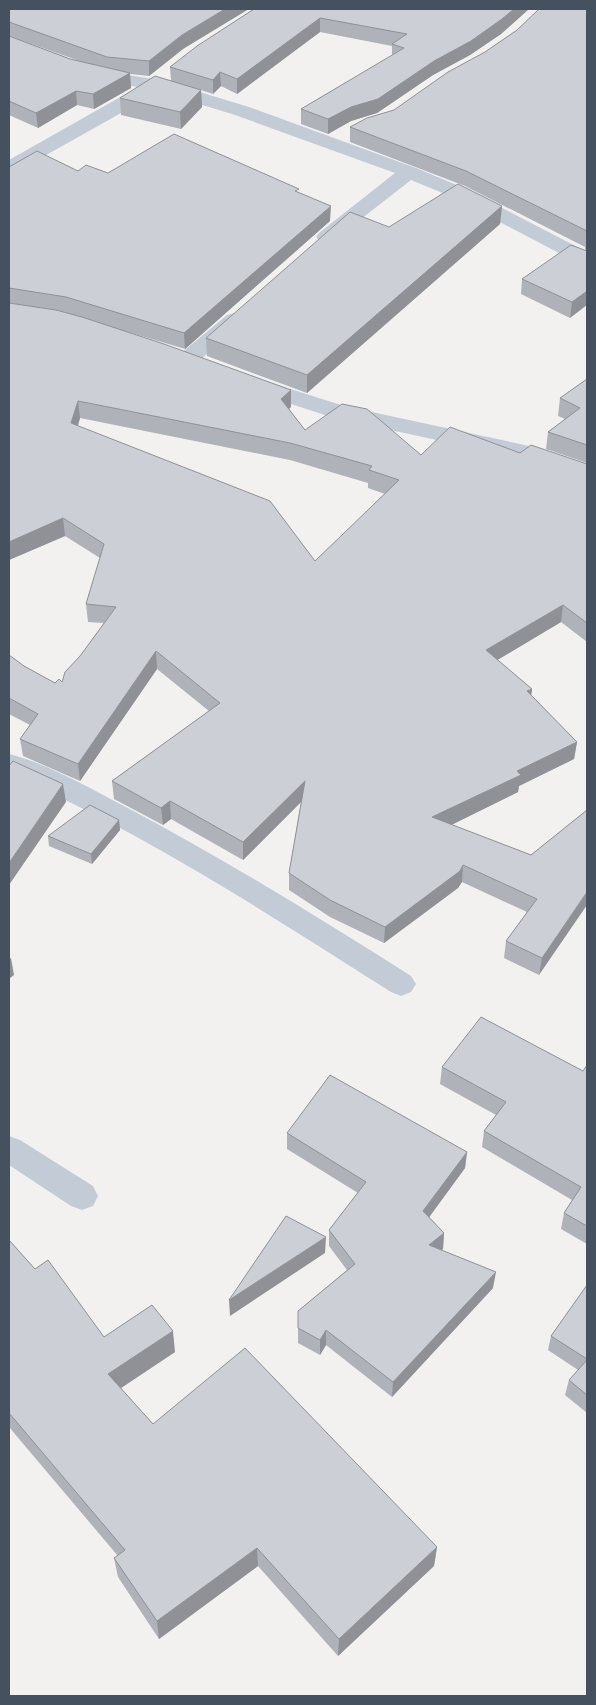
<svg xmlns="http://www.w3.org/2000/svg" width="596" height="1705" font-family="Ubuntu,sans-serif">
  <rect width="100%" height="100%" fill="#f3f1f0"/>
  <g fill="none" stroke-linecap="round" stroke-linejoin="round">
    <!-- minor -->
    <path fill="#c3cbd7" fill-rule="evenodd" d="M94,70L160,80L249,107L416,168L464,188L587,252V266L580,264L450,196L411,180L333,241L326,243L319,241L316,237L319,233L395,173L235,115L157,91L130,108L16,172L9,174V160L138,87L88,79L85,75L88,71Z
      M234,313L241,315L244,319L241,323L196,364L188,365L180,364L177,359L180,354L227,315Z
      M256,378L344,406L534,447L587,465V480L528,460L331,417L248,390L245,385L248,380Z
      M9,754C49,764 89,788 126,807C224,859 318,917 411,976L416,984L411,992L401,996L391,992C268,914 143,832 9,774Z
      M9,1136L20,1140L93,1186L98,1196L93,1206L82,1210L71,1206L9,1165Z"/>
  </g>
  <!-- wall -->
  <path fill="#afb2b8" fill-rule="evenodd" d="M9,9L183,49L149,76L130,74L131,88L94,109L77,105L38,128L9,115V36L70,59L85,63L9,36Z
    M254,9H529L501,34L470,55L433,75L377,113L351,121L328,134L301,124V109L392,56V46L320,32L237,94L221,86L213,94L201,90L202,107L181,129L121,115L120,98L171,81L170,67Z
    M587,9V251L585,249V247L465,186L350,142V127L394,110L485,52L517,30Z
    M9,167L78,171L108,173L299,193L330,221L185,349L125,331L291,390V407L289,409L305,430L421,455L520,453L587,464V642L561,622L497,660L532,689L531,695L577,742L574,759L519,786L518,792L451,825L531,855L587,810L539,975L504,958L506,941L527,912L462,882L458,888L384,943L330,917L289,890V873L301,802L243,860L171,819L163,825L114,799L112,781L209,711L157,669L80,781L23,756L20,739L30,725L9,714V655L24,666L55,683L62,682L104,623L88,622L86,604L100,558L65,536L9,560ZM80,418L290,460L368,483V488L385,494L315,561L78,426Z
    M502,206L500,224L307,393L207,356L206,338L389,227Z
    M587,251L570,318L521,294L522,279Z
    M587,379V463L546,449L548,432L565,419L558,416L560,398Z
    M119,820L120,830L92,864L49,846L48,836Z
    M587,1065V1244L561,1229L564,1213L572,1200L482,1147L484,1131L496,1115L440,1084L442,1067L583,1071Z
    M287,1133L467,1152L465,1168L429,1217L444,1233L443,1249L441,1250L493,1288L392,1397L326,1345L320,1355L298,1343V1311L347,1270L329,1246V1230L358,1193L287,1149Z
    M9,1240L35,1269L104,1337L175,1352L121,1388L153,1424L437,1547L434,1566L338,1656L258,1566L159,1639L118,1577L114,1558L118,1556L9,1427Z
    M587,1285V1413L565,1395L569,1380L578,1370L548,1350L551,1336Z"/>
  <!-- shaded-wall -->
  <path fill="#8f9196" d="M225,9H249L183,49L149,76V61L182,35Z
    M514,9H529L501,34L470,55L433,75L377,113L351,121L328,134V119Z
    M320,18V32L237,94V79Z
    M220,72L221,86L213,94V80Z
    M130,73L131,88L94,109L93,94Z
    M201,90L202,107L181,129L180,112Z
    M76,91L77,105L38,128L36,113Z
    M331,206L330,221L185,349L184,333Z
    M502,206L500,224L307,393V375Z
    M587,291V305L570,318L572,302Z
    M291,390V407L281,416V399Z
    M78,401L80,418L73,441L71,423Z
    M63,518L65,536L9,560V542Z
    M563,605L561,622L484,668L486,650Z
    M156,651L157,669L80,781L78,764Z
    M532,689L530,706L527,691Z
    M577,742L574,759L519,786L518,792L431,835L432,817L517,771Z
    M305,781V798L243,860V842Z
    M63,784L66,802L9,885V863Z
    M170,801L171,819L163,825L161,808Z
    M119,820L120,830L92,864L91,854Z
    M463,865L462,882L458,888L384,943L385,927Z
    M587,892V905L539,975L542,958Z
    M11,958L14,975L9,979V959Z
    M467,1152L465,1168L422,1227L423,1211Z
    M444,1233L443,1249L427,1261L429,1245Z
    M326,1237L325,1253L230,1316L229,1300Z
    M496,1272L493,1288L392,1397L393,1382Z
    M326,1330V1345L320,1355V1340Z
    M173,1331L175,1352L112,1394L108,1374Z
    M437,1547L434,1566L338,1656L339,1639Z
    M257,1548L258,1566L159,1639L157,1621Z"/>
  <!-- building -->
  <path fill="#cccfd6" stroke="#8f9196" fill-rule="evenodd" d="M9,9H225L182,35L149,61L107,57L9,22Z
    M254,9H514L502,19L471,41L434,61L378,99L351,107L328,119L301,109L404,48L392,44L407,34L320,18L237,79L220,72L213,80L170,67L197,46Z
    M539,9H587V231L466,171L350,127L367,118L394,110L448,72L485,52L517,30Z
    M9,36L70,59L130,73L93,94L76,91L36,113L9,101Z
    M155,76L201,90L180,112L120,98Z
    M174,134L299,189L295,191L331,206L184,333L66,297L9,288V167L37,151L78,171L86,165L108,173Z
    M458,184L502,206L307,375L206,338L350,212L389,227Z
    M571,245L587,251V291L572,302L522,279Z
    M9,303L56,310L82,317L164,344L291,390L281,399L305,430L342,404L367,409L421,455L450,427L520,453L531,445L587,464V623L563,605L486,650L532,689L527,691L577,742L517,771L521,775L432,817L531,855L587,810V892L542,958L506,941L537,899L463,865L460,871L385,927L330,900L289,873L305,781L243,842L170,801L161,808L112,781L220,703L156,651L78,764L20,739L38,714L9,698V655L24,666L55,683L59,679L62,682L65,672L80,656L116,607L86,604L104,544L63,518L9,542ZM78,401L290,443L372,466L369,470L399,480L315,561L270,501L71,423Z
    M587,379V445L548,432L580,408L560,398Z
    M13,761L63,784L9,863V766Z
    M90,805L119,820L91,854L48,836Z
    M481,1017L583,1071L587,1065V1226L564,1213L581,1187L484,1131L506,1102L442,1067Z
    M330,1075L467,1152L423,1211L444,1233L429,1245L496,1272L393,1382L326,1330L320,1340L298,1328V1311L355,1264L329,1230L366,1182L287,1133Z
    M286,1216L326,1237L229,1300Z
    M9,1240L35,1269L48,1260L104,1337L152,1305L173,1331L108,1374L153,1424L245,1348L437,1547L339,1639L257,1548L157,1621L114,1558L125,1550L9,1413Z
    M587,1285V1359L551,1336Z
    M587,1360V1395L569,1380Z"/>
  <!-- border -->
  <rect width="596" height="1705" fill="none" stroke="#465160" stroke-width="20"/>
</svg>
